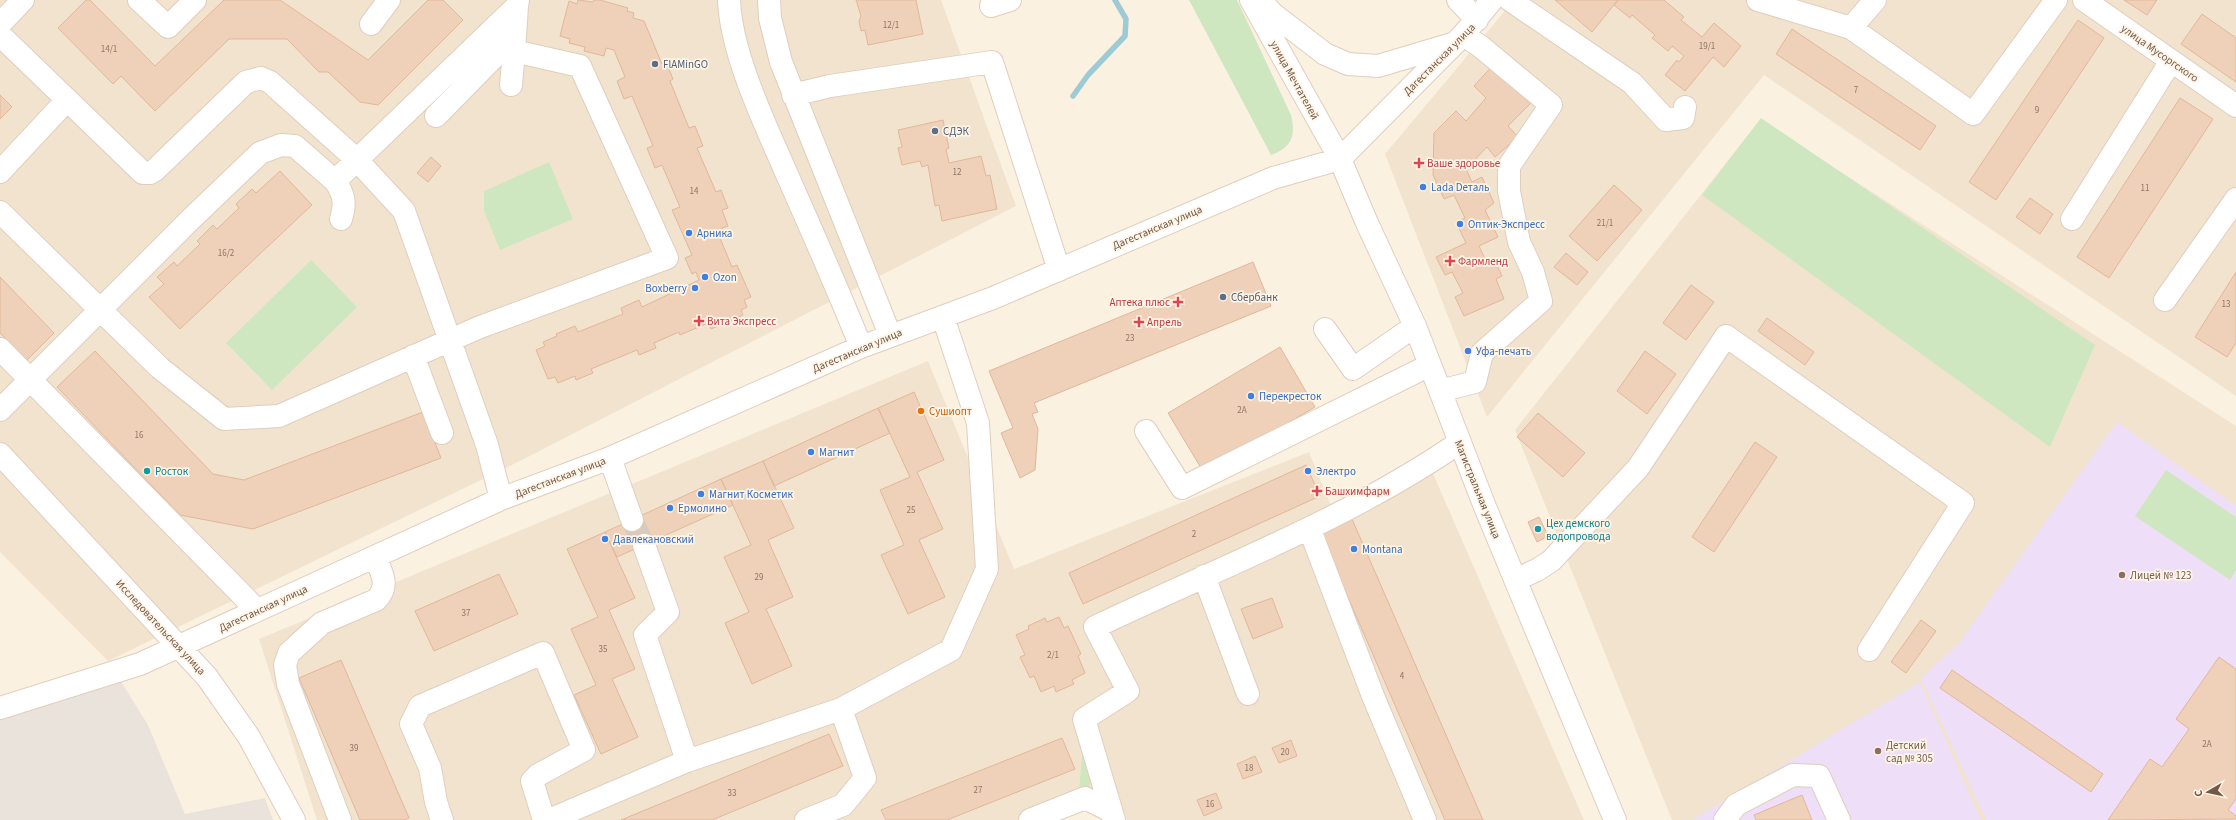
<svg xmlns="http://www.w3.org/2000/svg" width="2236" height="820" font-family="'Source Sans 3',sans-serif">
  <rect width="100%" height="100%" fill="#fbf1e1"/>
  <!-- residential -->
  <path fill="#f2e3cf" d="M0,0H941L1016,206L518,462L108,661L0,552Z
    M1514,0H2236V396L1764,75L1487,417L1385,154Z
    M1760,120L2236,426V820H1672L1515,430Z
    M928,361L1014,569L1309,452L1335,516L1431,469L1584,820H1127L1115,793L1056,820H317L259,639Z"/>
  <!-- industrial -->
  <path fill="#eae3dc" d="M108,661L148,725L185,814L265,798L273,820H0V712L43,689Z"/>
  <!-- education -->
  <path fill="#eedef7" d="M2117,422L2236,506V820H1986L1921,678L1959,643Z
    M1920,682L1981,820H1692Z"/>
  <!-- green -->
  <path fill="#cfe7c0" d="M1189,0H1237L1291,115C1296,136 1292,147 1271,155Z
    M1761,118L2095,345L2050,447L1702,195Z
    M549,162L573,219L500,250L484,211V191Z
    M311,260L357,307L272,390L226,343Z
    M2166,470L2236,517V570L2230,580L2135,516Z
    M1083,745L1091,779L1089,787L1079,792Z"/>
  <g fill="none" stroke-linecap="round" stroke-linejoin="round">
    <!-- stream -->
    <path stroke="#9dcbd5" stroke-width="5.5" d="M1073,96L1088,75L1125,36L1126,19L1115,0"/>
  </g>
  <!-- building -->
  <path fill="#efd0b9" stroke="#e1b79a" d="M86,0H90L155,66L224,0H280L368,60L428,0H443L463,20L378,105L360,102L328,72H319L287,39H229L155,111L121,76L113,84L58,28Z
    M578,0L593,2L594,0H600L628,8L627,11L634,13L633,18L644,21L662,64L666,62L673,79L670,81L689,128L695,126L703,146L697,148L716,192L721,190L728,208L722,210L728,226L722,228L725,236L720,238L732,267L737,265L751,297L744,300L747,307L741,310L743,315L711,329L708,323L680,335L679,332L654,343L656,348L639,355L637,350L591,369L593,373L576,380L575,376L558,383L555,377L548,379L536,350L545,346L543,342L557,336L556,334L575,326L578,332L623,314L621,308L639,300L642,307L699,280L696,272L692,274L685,258L692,255L672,210L680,207L662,165L655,168L647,148L653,146L632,96L624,99L617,81L625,77L614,50L606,48L604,56L584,51L585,47L569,43L570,39L560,36L569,1L577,4Z
    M856,0H916L923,34L868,45L865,30L861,31L859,21L861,16Z
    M1555,0H1618L1592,32Z
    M1618,0H1664L1684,17L1681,20L1702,37L1714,23L1741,46L1724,67L1713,57L1685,91L1665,75L1677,60L1679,62L1684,56L1672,46L1668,51L1652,38L1655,35L1632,15L1630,18L1614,5Z
    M2124,0H2157L2147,15Z
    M2202,14L2236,38V82L2181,44Z
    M2078,20L2104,38L1996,200L1969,182Z
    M1792,29L1936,126L1920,150L1776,54Z
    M1495,63L1534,100L1508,126L1518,137L1495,157L1487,147L1466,169L1472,182L1482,177L1494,203L1485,210L1498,237L1479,246L1487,263L1494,259L1502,276L1496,279L1504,299L1464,316L1455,297L1463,293L1452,272L1445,275L1436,257L1466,243L1456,222L1465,218L1454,195L1444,199L1433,175L1434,133L1456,111L1466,121L1486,98L1474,86Z
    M0,95L12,107L0,119Z
    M2180,98L2213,119L2109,278L2077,257Z
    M943,120L949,148L946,149L949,163L981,156L986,176L990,175L997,209L942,221L939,205L935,206L928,165L922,167L920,161L902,165L898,148L902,147L898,130Z
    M431,157L441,166L428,182L417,173Z
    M280,171L312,205L180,329L149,297L164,284L157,277L174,262L177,266L200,244L197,241L213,225L217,229L239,208L236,204L252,189L256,193Z
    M1614,185L1642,210L1597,261L1569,236Z
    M2030,198L2053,214L2040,234L2016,217Z
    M1566,253L1588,272L1577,285L1554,267Z
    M1253,262L1271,306L1034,403L1038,412L1032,414L1038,429L1035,470L1020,478L1001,433L1013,428L989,371Z
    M2236,272V343L2227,357L2195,337Z
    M0,277L54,333L27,360L0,333Z
    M1691,285L1714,302L1686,340L1663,323Z
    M1767,318L1814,352L1805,365L1758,331Z
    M1280,347L1315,407L1204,473L1168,413Z
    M95,351L213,474L244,480L423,412L441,458L253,529L180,515L57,387Z
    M1645,351L1676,374L1647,414L1617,391Z
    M914,392L944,460L917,472L943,529L919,540L945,597L908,614L881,555L904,545L880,490L910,477L878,408Z
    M878,408L890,433L774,486L763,461Z
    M1538,413L1585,453L1563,477L1517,437Z
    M1755,442L1777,457L1714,552L1692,537Z
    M763,461L794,528L768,540L793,597L766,609L792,666L752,684L725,623L749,612L724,557L751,545L721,479Z
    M1306,465L1320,496L1083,604L1069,573Z
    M721,479L733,505L617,557L605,532Z
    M1539,517L1548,536L1537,542L1528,522Z
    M1352,519L1483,820H1445L1320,533Z
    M605,532L635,598L609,610L635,669L612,679L638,737L601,754L574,695L596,685L571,629L598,617L567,549Z
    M499,574L518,614L434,651L415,611Z
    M1272,598L1283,627L1253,639L1241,609Z
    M1059,617L1064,628L1068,626L1081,654L1078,656L1085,673L1072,680L1074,684L1056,692L1054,686L1041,692L1034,676L1030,678L1020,657L1025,655L1016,635L1029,629L1028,626L1045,618L1047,622Z
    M1921,620L1936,631L1906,673L1891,662Z
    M2219,657L2236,669V799L2228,810L2236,816V819L2108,820L2150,759L2162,767L2189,729L2176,719Z
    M341,660L409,818L404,820H360L299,678Z
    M1952,670L2103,774L2091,792L1940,688Z
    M829,734L843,766L712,820H621Z
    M1062,738L1075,769L947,820H886L881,810Z
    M1291,740L1297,756L1279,763L1272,748Z
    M1255,756L1262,772L1243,779L1237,764Z
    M1216,793L1222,808L1204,816L1197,800Z
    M1802,795L1812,820H1756L1754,815Z"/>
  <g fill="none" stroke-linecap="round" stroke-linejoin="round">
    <!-- minor-tunnel -->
    <path stroke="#d8cbbb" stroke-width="22" stroke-dasharray="22 11" stroke-linecap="butt" d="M632,520L644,545"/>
    <defs>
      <path id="minor" d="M139,0L168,27L195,0
        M729,0C731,53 764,122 785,170C811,229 837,287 861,347
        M769,0L770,18L781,62L890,335
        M1251,0L1340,159L1367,223L1415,326L1485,507L1615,820
        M1260,0L1273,14L1325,54L1348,64L1378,66L1452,44
        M1458,0L1477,20
        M1510,0L1632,83L1666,120L1683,118L1685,107
        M1758,0L1851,28L1973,114L2056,0
        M2084,0L2236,106
        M991,6L1010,0
        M0,24L23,0
        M371,24L389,0
        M1851,28L1875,0
        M0,35L143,173H150L155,170L246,82L261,78L270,82L356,159L404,211L487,445L501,499
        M511,85L514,51
        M793,95L830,86L992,62L1059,270
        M436,116L493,58L499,45L501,22
        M0,172L67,100
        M335,181C344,194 346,203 341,219
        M0,212L160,368L224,419L279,416L480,327L667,258L580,66L514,51L517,6
        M2072,219L2171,61
        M2165,300L2236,199
        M1325,329L1353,369L1415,326
        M0,349L257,610
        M413,356L442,433
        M1440,391L1475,382L1482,353L1541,301L1533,272L1519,242L1509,191V166L1551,105L1480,46L1463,35
        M0,410L191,219L260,153L281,145L295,146L335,181L517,6L518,0
        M1146,431L1182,488L1430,365
        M0,454L207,677L249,737L294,820
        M610,458L632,520
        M1310,530L1373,696L1425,820
        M644,545L668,612L645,635L687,761
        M1204,576L1248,694
        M1515,580L1537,570L1551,561L1638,468L1726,336L1963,503L1869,650
        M0,708L140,664L501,499L610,458L861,347L993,298L1273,178L1340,159L1463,35L1492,0
        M340,820L288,684L285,665L289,653L322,623L376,600C390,586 382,573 375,557
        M442,820L436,802L430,768L411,724L420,706L543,653L584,750L538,775L532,781L544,820
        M549,820L687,761L841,709L951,650L987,569L978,423L943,317
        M806,820L843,805L865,778L841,709
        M1030,820L1085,798L1109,810
        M1114,820L1084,719L1128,691L1095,627C1218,568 1347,520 1460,442
        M1725,820L1736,805L1793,775L1819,776L1839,820"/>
    </defs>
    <!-- minor casing -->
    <use href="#minor" stroke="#dfcebd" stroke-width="24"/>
    <!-- minor -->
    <use href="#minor" stroke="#fff" stroke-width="22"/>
  </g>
  <!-- markers -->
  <g fill="#5c6f8a" stroke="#fef5e6" stroke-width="1.5">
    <circle cx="655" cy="64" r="4"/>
    <circle cx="935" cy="131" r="4"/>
    <circle cx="1223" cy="297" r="4"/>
  </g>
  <g fill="#e0444e" stroke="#fef5e6" stroke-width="1.5">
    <path d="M1417 157h4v4h4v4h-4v4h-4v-4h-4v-4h4z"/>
    <path d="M1448 255h4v4h4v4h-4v4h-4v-4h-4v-4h4z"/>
    <path d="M1176 296h4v4h4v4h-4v4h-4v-4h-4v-4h4z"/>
    <path d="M697 315h4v4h4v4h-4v4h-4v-4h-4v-4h4z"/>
    <path d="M1137 316h4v4h4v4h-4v4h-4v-4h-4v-4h4z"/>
    <path d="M1315 485h4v4h4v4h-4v4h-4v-4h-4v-4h4z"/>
  </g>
  <g fill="#3f7fe0" stroke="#fef5e6" stroke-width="1.5">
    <circle cx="1423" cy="187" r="4"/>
    <circle cx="1460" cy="224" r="4"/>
    <circle cx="689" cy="233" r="4"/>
    <circle cx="705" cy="277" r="4"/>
    <circle cx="695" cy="288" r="4"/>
    <circle cx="1468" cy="351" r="4"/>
    <circle cx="1251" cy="396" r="4"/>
    <circle cx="811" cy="452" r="4"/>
    <circle cx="1308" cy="471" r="4"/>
    <circle cx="701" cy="494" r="4"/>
    <circle cx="670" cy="508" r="4"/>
    <circle cx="605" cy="539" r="4"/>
    <circle cx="1354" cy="549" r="4"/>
  </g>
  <circle fill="#e8710a" stroke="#fef5e6" stroke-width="1.5" cx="921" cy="411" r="4"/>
  <g fill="#0f9aa8" stroke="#fef5e6" stroke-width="1.5">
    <circle cx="147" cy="471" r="4"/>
    <circle cx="1538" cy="529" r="4"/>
  </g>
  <g fill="#8d6e63" stroke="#fef5e6" stroke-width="1.5">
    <circle cx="2122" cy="575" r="4"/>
    <circle cx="1878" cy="751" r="4"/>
  </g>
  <g text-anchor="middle" stroke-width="3.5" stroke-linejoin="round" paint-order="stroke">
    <!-- number labels -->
    <g font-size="9" fill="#907665">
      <text x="891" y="28">12/1</text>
      <text x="1707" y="49">19/1</text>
      <text x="109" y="52">14/1</text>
      <text x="1856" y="93">7</text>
      <text x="2037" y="113">9</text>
      <text x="957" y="175">12</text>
      <text x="2145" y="191">11</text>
      <text x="694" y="194">14</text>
      <text x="1605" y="226">21/1</text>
      <text x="226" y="256">16/2</text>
      <text x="2226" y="307">13</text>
      <text x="1130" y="341">23</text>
      <text x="1242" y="413">2А</text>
      <text x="139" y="438">16</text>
      <text x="911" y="513">25</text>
      <text x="1194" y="537">2</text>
      <text x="759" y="580">29</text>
      <text x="466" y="616">37</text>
      <text x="603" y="652">35</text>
      <text x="1053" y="658">2/1</text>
      <text x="1402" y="679">4</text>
      <text x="2207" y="747">2А</text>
      <text x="354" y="751">39</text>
      <text x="1285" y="755">20</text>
      <text x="1249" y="771">18</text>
      <text x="978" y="793">27</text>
      <text x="732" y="796">33</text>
      <text x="1210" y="807">16</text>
    </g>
    <!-- street labels -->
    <g font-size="11" fill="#715849" stroke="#fef5e6">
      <text transform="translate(2160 53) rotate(35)" y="4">улица Мусоргского</text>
      <text transform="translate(1439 59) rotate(-45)" y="4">Дагестанская улица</text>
      <text transform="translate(1295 80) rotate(61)" y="4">улица Мечтателей</text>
      <text transform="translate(1157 227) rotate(-23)" y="4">Дагестанская улица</text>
      <text transform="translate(857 350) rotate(-23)" y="4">Дагестанская улица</text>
      <text transform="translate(560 477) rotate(-21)" y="4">Дагестанская улица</text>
      <text transform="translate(1478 489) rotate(68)" y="4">Магистральная улица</text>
      <text transform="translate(263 608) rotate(-25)" y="4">Дагестанская улица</text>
      <text transform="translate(161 627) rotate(47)" y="4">Исследовательская улица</text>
    </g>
    <!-- service labels -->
    <g font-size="11" fill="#4e5e75" stroke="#fef5e6" text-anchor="start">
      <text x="663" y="68">FlAMinGO</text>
      <text x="943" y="135">СДЭК</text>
      <text x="1231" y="301">Сбербанк</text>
    </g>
    <!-- health labels -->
    <g font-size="11" fill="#be3a42" stroke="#fef5e6" text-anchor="start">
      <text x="1427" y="167">Ваше здоровье</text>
      <text x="1458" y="265">Фармленд</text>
      <text x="1170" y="306" text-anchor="end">Аптека плюс</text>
      <text x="707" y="325">Вита Экспресс</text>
      <text x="1147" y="326">Апрель</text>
      <text x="1325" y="495">Башхимфарм</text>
    </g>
    <!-- shop labels -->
    <g font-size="11" fill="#366cbe" stroke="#fef5e6" text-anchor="start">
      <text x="1431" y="191">Lada Dеталь</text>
      <text x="1468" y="228">Оптик-Экспресс</text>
      <text x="697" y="237">Арника</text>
      <text x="713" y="281">Ozon</text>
      <text x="687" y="292" text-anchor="end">Boxberry</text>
      <text x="1476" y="355">Уфа-печать</text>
      <text x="1259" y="400">Перекресток</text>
      <text x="819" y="456">Магнит</text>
      <text x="1316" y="475">Электро</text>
      <text x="709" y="498">Магнит Косметик</text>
      <text x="678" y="512">Ермолино</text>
      <text x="613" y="543">Давлекановский</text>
      <text x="1362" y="553">Montana</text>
    </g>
    <!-- food labels -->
    <g font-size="11" fill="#c56008" stroke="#fef5e6" text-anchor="start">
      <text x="929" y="415">Сушиопт</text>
    </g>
    <!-- culture labels -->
    <g font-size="11" fill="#0d838f" stroke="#fef5e6" text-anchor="start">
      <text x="155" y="475">Росток</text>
      <text x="1546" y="527">Цех демского<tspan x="1546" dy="13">водопровода</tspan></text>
    </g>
    <!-- education labels -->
    <g font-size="11" fill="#785e54" stroke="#fef5e6" text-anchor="start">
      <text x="2130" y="579">Лицей № 123</text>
      <text x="1886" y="749">Детский<tspan x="1886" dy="13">сад № 305</tspan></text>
    </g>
  </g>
  <!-- north arrow -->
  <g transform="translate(2208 792) rotate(261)" stroke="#fef5e6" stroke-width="3" paint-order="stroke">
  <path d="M0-3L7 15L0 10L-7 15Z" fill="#715849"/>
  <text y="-6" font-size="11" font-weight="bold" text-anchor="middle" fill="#715849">С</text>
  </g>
</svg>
